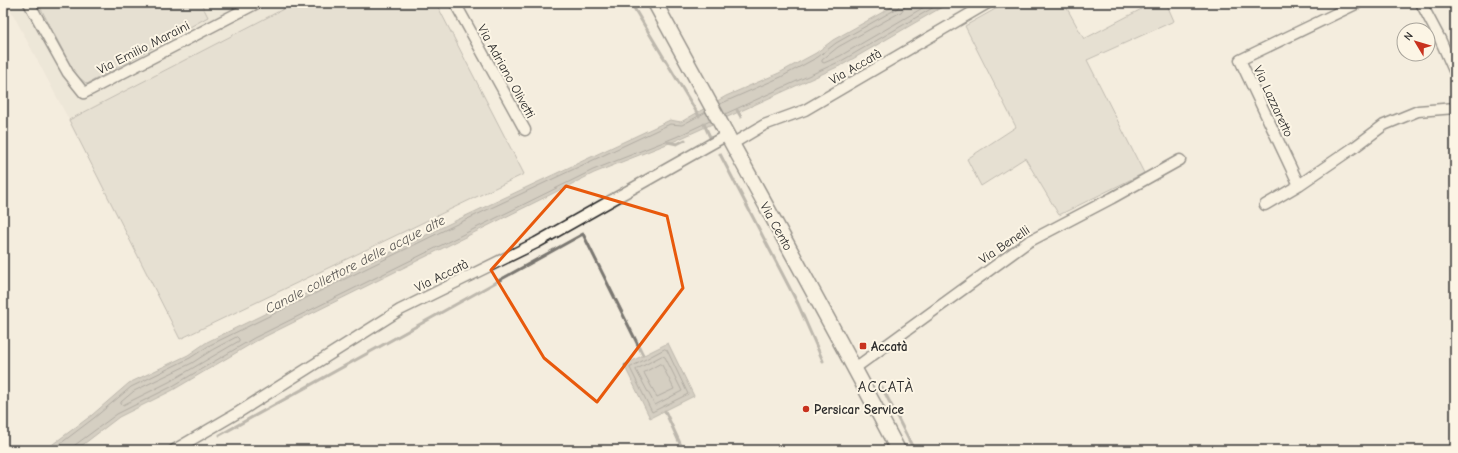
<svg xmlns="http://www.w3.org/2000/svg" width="1458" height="453" font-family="'Comic Neue',sans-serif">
  <rect width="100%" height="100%" fill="#f4edde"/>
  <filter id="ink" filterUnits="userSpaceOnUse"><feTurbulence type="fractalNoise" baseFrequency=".025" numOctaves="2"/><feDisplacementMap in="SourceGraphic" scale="8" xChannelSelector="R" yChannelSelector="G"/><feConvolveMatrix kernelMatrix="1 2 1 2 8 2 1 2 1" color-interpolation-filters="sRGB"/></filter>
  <g filter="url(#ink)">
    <!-- built -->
    <path fill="#e5dfd0" d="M7,3H295L69,120Z"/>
    <!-- green -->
    <path fill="#d6d1c4" stroke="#807e78" d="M38,3H201L208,17L87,84L75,74Z
      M295,3H436L524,174L180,339L69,120Z
      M1006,3H1064L1084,39L1153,3H1170L1167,5L1174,21L1087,60L1144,173L1059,215L1025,158L981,186L967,159L1016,127L965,26Z"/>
    <!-- water -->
    <path fill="#afaaa0" stroke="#7a7771" d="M899,3H949L844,64L677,140L594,173L256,341L173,390L119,417L76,450H45L92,415L129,383L188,355L207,342L457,220L670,120L681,122L726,96L779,73L816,53L833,40Z
      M668,343L694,396L650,418L624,365Z"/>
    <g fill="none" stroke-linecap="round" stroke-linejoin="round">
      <!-- shore -->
      <path stroke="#605e5a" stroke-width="1" d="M905,3L904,8L901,12L838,47L822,60V62L824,63L840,56L931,3
        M720,104L781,77L818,57L836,43L898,8L900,3
        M725,114L843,60L941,3
        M237,337L239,339V341L169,382L123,405L121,404V402L134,391L192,363L212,350Z
        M665,349L667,350L688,394L652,412L630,368Z
        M662,356L665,357L682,391L655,405L636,370Z
        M660,364L662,365L674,389L657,397L644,373Z
        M52,450L94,418L131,387L190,358L210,345L459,223L670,124L682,125L706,112
        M74,450L75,445L117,414L171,387L254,338L593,170L676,137L710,121"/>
      <!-- stream -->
      <path stroke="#7a7771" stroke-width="3" d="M631,3L699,116
        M737,110L741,117
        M704,124L710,137
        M668,142L677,144L685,140
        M720,154L798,304L823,361
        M882,387L914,450
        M665,411L683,450
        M220,435L583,234L643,355"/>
      <defs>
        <path id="minor" d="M29,3L68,73L84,93L257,3
          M455,3L525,130
          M1421,3L1440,39L1455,73
          M732,144L764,125L805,110L988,3
          M1299,185L1240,60L1358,3
          M1265,205L1299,185L1356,146L1384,125L1418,111L1455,108
          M855,368L1028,242L1112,198L1180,160
          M174,450L239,412L400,310L536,243L727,135"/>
        <path id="secondary" d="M655,3C736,152 819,300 898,450"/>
      </defs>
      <!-- minor casing -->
      <use href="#minor" stroke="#2b2b2b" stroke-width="13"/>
      <!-- secondary casing -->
      <use href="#secondary" stroke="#2b2b2b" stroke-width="17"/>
      <!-- minor -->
      <use href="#minor" stroke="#fcf5e5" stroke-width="10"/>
      <!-- secondary -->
      <use href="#secondary" stroke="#fcf5e5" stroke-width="14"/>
    </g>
  </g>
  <!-- marked area -->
  <path d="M0 0H1458V453H0ZM566,186L667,216L683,288L597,402L544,358L491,270Z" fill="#f4edde" fill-opacity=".55" fill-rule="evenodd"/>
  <path fill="none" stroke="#e8590c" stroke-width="3" stroke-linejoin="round" d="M566,186L667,216L683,288L597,402L544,358L491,270Z"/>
  <!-- markers -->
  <g fill="#c8321e" stroke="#fcf5e5" stroke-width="1.5">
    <rect x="859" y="342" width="8" height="8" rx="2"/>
    <circle cx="806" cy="409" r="4"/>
  </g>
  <g text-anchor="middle" stroke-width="4" stroke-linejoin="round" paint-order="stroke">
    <!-- street labels -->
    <g font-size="13" fill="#2b2b2b" stroke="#fcf5e5">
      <text transform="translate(143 47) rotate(-27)" y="5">Via Emilio Maraini</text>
      <text transform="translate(855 66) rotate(-30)" y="5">Via Accatà</text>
      <text transform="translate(507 71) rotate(61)" y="5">Via Adriano Olivetti</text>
      <text transform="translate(1274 101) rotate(65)" y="5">Via Lazzaretto</text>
      <text transform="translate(777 226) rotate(61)" y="5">Via Cento</text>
      <text transform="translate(1004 244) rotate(-34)" y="5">Via Benelli</text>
      <text transform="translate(441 275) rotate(-26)" y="5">Via Accatà</text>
    </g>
    <!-- poi labels -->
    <g font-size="13" font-weight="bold" fill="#2b2b2b" stroke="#fcf5e5" text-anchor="start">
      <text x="871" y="351">Accatà</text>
      <text x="814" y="414">Persicar Service</text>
    </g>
    <!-- water labels -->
    <g font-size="14" font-style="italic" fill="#595754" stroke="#fcf5e5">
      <text transform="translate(355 264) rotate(-27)" y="5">Canale collettore delle acque alte</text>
    </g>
    <!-- quarter labels -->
    <g font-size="15" letter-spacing="1" fill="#2b2b2b" stroke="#fcf5e5">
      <text x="886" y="392">ACCATÀ</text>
    </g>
  </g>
  <!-- margin -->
  <rect width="1458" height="453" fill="none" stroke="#fcf5e5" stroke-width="16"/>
  <rect x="8" y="8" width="1442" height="437" fill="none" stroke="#2b2b2b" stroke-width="1.5" filter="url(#ink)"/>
  <!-- north arrow -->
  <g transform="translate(1416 42) rotate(308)"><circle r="19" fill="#fcf5e5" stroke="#a8a49b"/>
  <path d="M0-3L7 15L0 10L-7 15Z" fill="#c8321e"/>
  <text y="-6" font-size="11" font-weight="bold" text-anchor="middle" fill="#2b2b2b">N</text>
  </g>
</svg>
